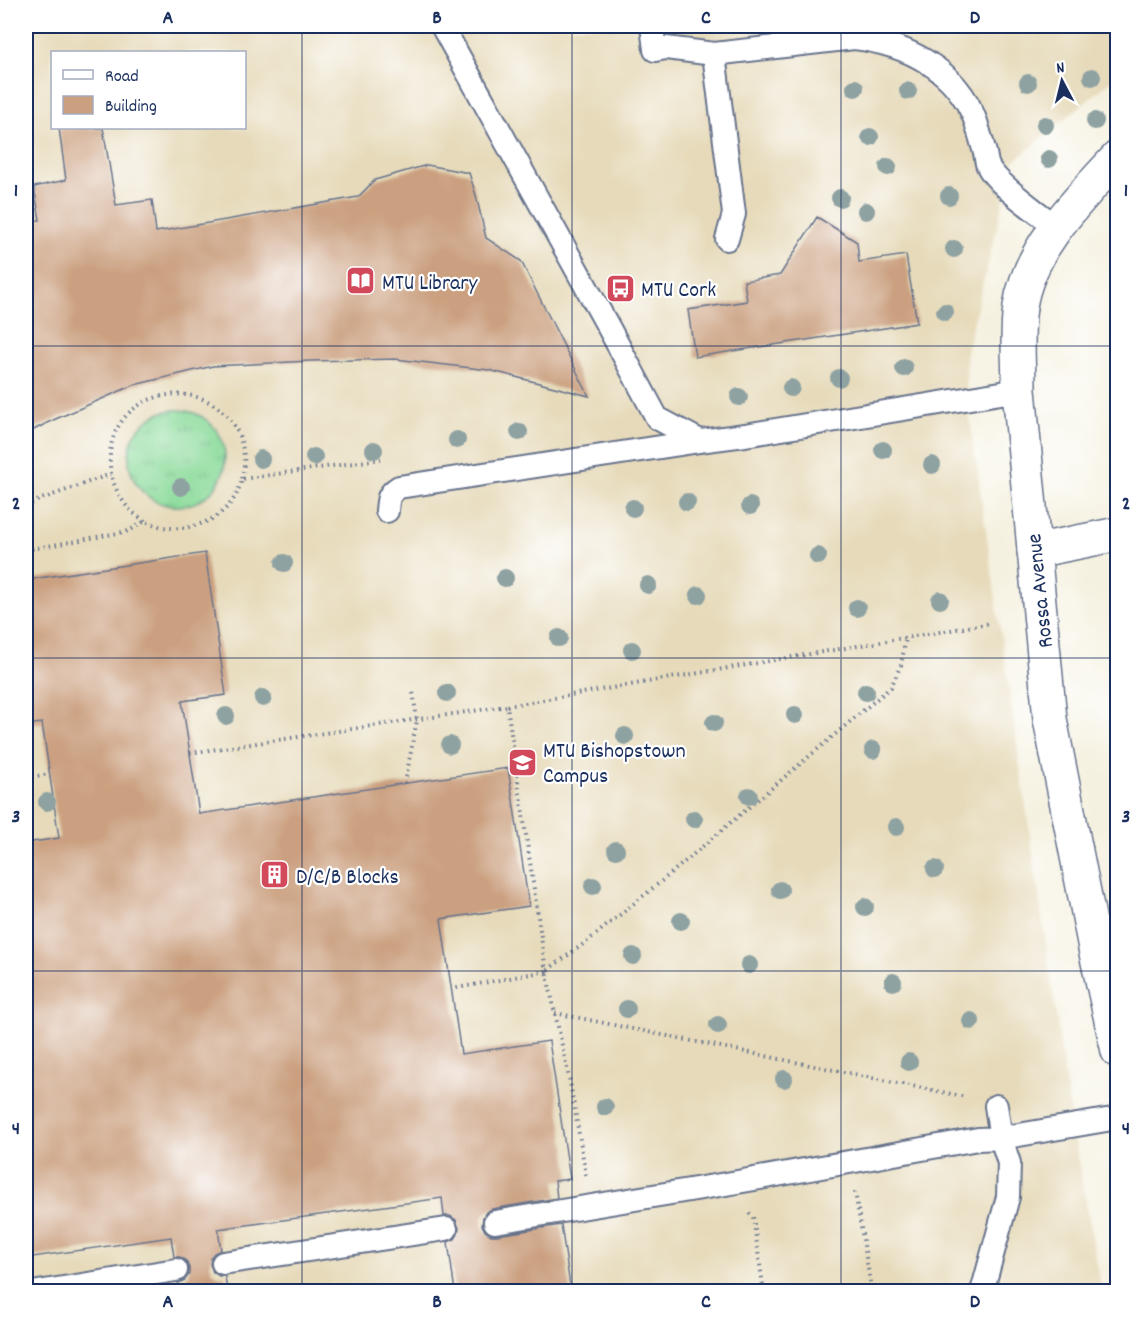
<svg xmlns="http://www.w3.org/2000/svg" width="1143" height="1317" font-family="Dekko,sans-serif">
  <defs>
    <pattern id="grass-tufts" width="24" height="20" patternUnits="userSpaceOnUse" patternTransform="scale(1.5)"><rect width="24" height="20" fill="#8ada9a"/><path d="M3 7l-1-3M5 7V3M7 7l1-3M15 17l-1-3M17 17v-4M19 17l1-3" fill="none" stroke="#76bb87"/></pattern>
  </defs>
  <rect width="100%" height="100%" fill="#fff"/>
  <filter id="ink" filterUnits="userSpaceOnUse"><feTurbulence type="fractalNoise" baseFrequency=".0167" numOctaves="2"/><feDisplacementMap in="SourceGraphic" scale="12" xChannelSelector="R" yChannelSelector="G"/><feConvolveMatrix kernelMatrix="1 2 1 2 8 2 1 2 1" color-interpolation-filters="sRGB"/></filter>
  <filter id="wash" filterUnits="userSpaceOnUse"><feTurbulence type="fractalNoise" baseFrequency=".008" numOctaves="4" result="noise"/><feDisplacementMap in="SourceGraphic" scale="24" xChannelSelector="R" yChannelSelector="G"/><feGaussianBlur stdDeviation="1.35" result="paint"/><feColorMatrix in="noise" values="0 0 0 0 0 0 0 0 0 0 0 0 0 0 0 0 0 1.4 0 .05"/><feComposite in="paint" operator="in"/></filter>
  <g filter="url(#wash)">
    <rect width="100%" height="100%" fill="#f5f1e0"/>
    <!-- built -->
    <path fill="#e6daba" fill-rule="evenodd" d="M26,26H1117V76L1013,162L966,352L967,399L1072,1125L1102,1291H26ZM52,52H244V128H52Z"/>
    <!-- grass -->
    <path fill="url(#grass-tufts)" stroke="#52847c" stroke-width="1.5" d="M129 458a48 48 0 1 1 96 0a48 48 0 1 1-96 0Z"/>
    <g id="blocks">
      <!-- building -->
      <path fill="#cba080" d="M59,128H103L116,205L152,200L156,232L358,197L375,180L427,165L469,173L476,195L486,238L521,261L589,396L489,370L395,359L310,361L213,366L134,385L51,421L26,434V221L40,220L34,187L66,180Z
        M817,217L857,242L859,262L906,255L917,323L695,357L688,310L747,301L744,281L780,275Z
        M205,553L226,695L182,701L199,814L508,768L529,906L441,919L461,1054L549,1041L570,1179L555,1181L557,1198L492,1209L486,1212L483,1217L482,1225L485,1231L491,1235H497L561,1225L571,1292H455L448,1242L455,1239L458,1234L459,1228L456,1220L450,1216H444L442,1198L218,1229L221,1250L214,1253L211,1258L210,1264L213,1272L219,1276H225L227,1292H180L178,1283L185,1280L189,1274V1268L186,1261L180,1257H174L171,1237L26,1258V843L59,838L42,723L26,725V580Z"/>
    </g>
  </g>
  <g filter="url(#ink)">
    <use href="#blocks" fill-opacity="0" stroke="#67738c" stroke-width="1.5"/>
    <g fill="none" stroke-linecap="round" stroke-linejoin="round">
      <defs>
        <path id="lane" d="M442,26L610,330L657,418L700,441
          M652,26L655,50L666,48L714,54
          M727,239L734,214L714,54L854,38C907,44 957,69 976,122C979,132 982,142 985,153C986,157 986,162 988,166C996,184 1039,213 1056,227
          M387,511C388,498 388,494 399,487L700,441L745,435L1019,390
          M495,1222L726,1184L978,1139L1001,1138L1118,1118
          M223,1263L446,1229
          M38,1292L176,1270
          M982,1292L1008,1197L1009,1163L1001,1138L996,1106"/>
        <path id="street" d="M1034,551L1118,534"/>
        <path id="secondary" d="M1118,157C1080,198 1028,249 1020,307C1016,334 1019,363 1019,390L1050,719L1096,953L1118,1051"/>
      </defs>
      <!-- lane casing -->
      <use href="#lane" stroke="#67738c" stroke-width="26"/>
      <!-- street casing -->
      <use href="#street" stroke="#67738c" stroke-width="36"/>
      <!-- secondary casing -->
      <use href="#secondary" stroke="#67738c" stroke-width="36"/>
      <!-- path -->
      <path stroke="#67738c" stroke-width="4" stroke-dasharray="1.5 4.5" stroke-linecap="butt" d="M26,506L39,500L111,474
        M145,521C140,517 134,514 130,510C119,498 111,481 110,465C104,379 235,366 244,457C245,464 243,472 242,479
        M26,550L129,531L145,521C151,523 157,526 163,527C190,532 220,521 235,497C238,492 240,485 242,479L381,459
        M507,706L991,623
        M190,753L507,706L546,971L452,989
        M26,778L50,774
        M405,783L417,720L413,692
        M555,1013L966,1097
        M586,1175L570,1082L546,971L589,940L669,875L891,687L901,665L906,638
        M855,1192L872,1292
        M749,1213L753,1217L764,1292"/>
      <!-- lane -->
      <use href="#lane" stroke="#fff" stroke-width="22"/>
      <!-- street -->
      <use href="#street" stroke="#fff" stroke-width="33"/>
      <!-- secondary -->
      <use href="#secondary" stroke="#fff" stroke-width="33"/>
    </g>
    <!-- trees -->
    <g fill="#8fa2a2">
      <circle cx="1092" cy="77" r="9"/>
      <circle cx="1028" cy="83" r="9"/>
      <circle cx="855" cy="88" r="9"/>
      <circle cx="908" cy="91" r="9"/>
      <circle cx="1095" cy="121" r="9"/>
      <circle cx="1045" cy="125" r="9"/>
      <circle cx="870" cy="137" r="9"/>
      <circle cx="1049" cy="159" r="9"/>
      <circle cx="888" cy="167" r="9"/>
      <circle cx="949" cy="196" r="9"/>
      <circle cx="840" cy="198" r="9"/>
      <circle cx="866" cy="211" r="9"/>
      <circle cx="954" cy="249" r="9"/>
      <circle cx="945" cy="312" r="9"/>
      <circle cx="904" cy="368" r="9"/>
      <circle cx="839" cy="378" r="9"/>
      <circle cx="791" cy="388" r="9"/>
      <circle cx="739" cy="397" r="9"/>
      <circle cx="519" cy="432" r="9"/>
      <circle cx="457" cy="440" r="9"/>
      <circle cx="374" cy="450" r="9"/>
      <circle cx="883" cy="450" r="9"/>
      <circle cx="314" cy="457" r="9"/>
      <circle cx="261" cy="459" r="9"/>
      <circle cx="932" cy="465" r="9"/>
      <circle cx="181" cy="487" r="9"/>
      <circle cx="687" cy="502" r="9"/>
      <circle cx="750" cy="506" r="9"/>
      <circle cx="633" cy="508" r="9"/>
      <circle cx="818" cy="556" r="9"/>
      <circle cx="284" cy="563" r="9"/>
      <circle cx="505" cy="578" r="9"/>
      <circle cx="648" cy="585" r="9"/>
      <circle cx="698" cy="595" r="9"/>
      <circle cx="940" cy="600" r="9"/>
      <circle cx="857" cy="608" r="9"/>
      <circle cx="559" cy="638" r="9"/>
      <circle cx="632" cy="650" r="9"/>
      <circle cx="866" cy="692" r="9"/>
      <circle cx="447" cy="693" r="9"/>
      <circle cx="263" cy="698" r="9"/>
      <circle cx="795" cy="715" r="9"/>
      <circle cx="226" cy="716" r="9"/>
      <circle cx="714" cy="723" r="9"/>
      <circle cx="625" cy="736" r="9"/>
      <circle cx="450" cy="745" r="9"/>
      <circle cx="873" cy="750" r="9"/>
      <circle cx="749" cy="796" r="9"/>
      <circle cx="47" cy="802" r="9"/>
      <circle cx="694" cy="819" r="9"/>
      <circle cx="896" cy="827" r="9"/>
      <circle cx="616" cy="850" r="9"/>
      <circle cx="935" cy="869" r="9"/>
      <circle cx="593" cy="886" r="9"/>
      <circle cx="780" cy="890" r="9"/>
      <circle cx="865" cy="907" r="9"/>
      <circle cx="681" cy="921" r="9"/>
      <circle cx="633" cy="956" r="9"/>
      <circle cx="749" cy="965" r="9"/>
      <circle cx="893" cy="982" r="9"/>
      <circle cx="627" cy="1009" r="9"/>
      <circle cx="971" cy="1021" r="9"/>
      <circle cx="718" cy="1025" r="9"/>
      <circle cx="909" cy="1062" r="9"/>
      <circle cx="784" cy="1079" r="9"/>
      <circle cx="605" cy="1107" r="9"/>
    </g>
  </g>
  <!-- grid -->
  <path fill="none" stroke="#1b2f5e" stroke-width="1.5" stroke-opacity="0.55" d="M302,26V1292M572,26V1292M841,26V1292M26,346H1118M26,658H1118M26,971H1118"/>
  <!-- icons -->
  <defs>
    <symbol id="library-square" viewBox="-11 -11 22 22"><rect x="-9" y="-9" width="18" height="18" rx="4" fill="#d1495b" stroke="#fff"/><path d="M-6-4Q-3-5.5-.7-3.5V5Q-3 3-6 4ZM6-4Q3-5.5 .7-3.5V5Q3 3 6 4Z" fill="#fff"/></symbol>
    <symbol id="bus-square" viewBox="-11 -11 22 22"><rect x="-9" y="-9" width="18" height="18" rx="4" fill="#d1495b" stroke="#fff"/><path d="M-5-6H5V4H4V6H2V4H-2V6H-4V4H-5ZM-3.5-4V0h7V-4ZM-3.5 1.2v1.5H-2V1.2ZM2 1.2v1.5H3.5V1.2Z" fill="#fff"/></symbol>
    <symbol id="university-square" viewBox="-11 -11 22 22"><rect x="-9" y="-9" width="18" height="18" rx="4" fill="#d1495b" stroke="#fff"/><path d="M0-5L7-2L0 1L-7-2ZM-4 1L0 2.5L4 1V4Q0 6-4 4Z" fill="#fff"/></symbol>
    <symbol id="building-square" viewBox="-11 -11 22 22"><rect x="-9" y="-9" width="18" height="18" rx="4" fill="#d1495b" stroke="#fff"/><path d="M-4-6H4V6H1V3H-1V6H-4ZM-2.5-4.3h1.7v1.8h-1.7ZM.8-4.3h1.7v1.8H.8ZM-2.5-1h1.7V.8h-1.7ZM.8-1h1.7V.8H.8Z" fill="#fff"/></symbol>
  </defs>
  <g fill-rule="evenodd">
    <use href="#library-square" x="344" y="264" width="33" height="33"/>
    <use href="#bus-square" x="604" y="272" width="33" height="33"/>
    <use href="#university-square" x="506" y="746" width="33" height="33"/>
    <use href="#building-square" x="258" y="858" width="33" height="33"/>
  </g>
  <g text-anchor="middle" stroke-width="4.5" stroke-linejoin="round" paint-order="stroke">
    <!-- poi labels -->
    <g font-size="22" fill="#1b2f5e" stroke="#fff" text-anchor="start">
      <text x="382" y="289">MTU Library</text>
      <text x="641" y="296">MTU Cork</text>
      <text x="543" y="757">MTU Bishopstown<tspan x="543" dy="25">Campus</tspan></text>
      <text x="296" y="883">D/C/B Blocks</text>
    </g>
    <!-- street labels -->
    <g font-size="22" fill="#1b2f5e" stroke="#fff">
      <text transform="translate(1038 591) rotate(-96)" y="8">Rossa Avenue</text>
    </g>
  </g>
  <!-- margin -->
  <rect width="1143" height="1317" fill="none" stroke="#fff" stroke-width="66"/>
  <!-- legend -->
  <rect x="51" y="51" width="195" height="78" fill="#ffffff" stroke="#a4acbf" stroke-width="1.5"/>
  <rect x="63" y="70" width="30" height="9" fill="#ffffff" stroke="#a4acbf" stroke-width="1.5"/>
  <text x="105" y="81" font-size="18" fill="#1b2f5e">Road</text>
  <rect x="63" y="96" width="30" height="18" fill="#cba080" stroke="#a4acbf" stroke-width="1.5"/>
  <text x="105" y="111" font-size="18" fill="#1b2f5e">Building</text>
  <!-- north arrow -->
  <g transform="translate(1062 81) rotate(353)" stroke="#ffffff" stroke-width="4.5" paint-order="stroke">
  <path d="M0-4.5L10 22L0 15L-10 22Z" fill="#1b2f5e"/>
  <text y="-9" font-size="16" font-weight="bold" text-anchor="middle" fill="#1b2f5e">N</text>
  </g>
  <rect x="33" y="33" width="1077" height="1251" fill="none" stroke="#1b2f5e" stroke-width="2"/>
  <g font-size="20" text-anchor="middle" font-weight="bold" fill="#1b2f5e">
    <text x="168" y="23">A</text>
    <text x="437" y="23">B</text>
    <text x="706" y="23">C</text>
    <text x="975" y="23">D</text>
    <text x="16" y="196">1</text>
    <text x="1126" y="196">1</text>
    <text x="16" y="509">2</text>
    <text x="1126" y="509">2</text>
    <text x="16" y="822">3</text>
    <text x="1126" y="822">3</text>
    <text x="16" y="1134">4</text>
    <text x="1126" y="1134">4</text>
    <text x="168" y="1307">A</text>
    <text x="437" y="1307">B</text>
    <text x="706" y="1307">C</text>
    <text x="975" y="1307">D</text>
  </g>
</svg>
